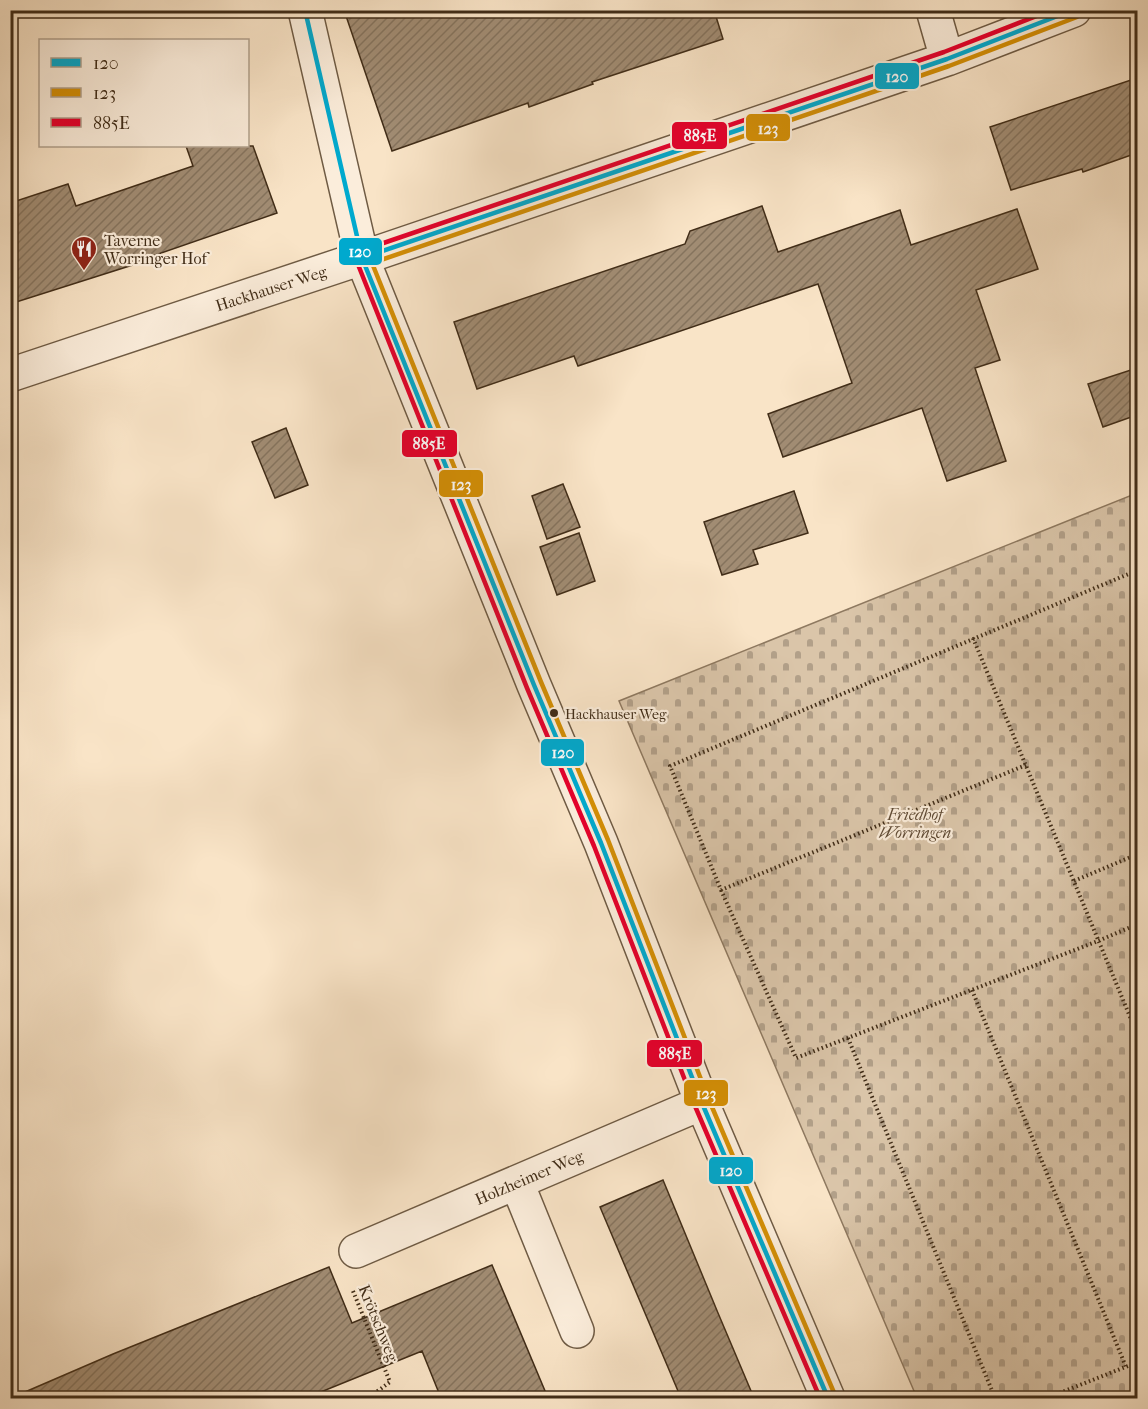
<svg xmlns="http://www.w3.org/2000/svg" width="1148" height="1409" font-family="'IM FELL French Canon',serif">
  <defs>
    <pattern id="cemetery-stones" width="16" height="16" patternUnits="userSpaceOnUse" patternTransform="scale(1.5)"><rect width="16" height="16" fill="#dac5a9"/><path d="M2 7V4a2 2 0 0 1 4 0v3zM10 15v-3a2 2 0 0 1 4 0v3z" fill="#b2a089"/></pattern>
    <pattern id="building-hatch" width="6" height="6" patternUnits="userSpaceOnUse" patternTransform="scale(1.5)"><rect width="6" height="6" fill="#a18c73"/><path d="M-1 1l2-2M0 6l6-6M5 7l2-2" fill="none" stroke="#85735d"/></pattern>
  </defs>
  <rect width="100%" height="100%" fill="#f9e4c7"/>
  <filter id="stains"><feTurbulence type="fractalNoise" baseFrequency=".00333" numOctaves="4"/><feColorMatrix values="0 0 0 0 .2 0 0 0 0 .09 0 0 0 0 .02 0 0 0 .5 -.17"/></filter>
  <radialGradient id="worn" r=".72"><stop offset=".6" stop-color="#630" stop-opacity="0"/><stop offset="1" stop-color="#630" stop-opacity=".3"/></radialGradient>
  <!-- cemetery -->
  <path fill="url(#cemetery-stones)" stroke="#8e7960" stroke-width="1.5" d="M1137,493V1398H917L619,701Z"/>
  <!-- building -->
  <path fill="url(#building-hatch)" stroke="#412d18" stroke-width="1.5" d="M344,10H714L723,39L592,82L593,84L529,107L528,103L392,151Z
    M1137,78V153L1083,172L1082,169L1011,190L990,127Z
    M186,146H253L277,213L138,261L139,263L10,304V203L68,184L76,206L193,166Z
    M762,206L778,252L900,210L911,245L1017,209L1038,269L976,290L1000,360L975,368L1006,461L947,481L922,408L783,457L768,414L852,383L818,284L578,366L574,356L477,389L454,322L685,244L690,231Z
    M1137,368V415L1103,427L1088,384Z
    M286,428L308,485L275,498L252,442Z
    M563,484L580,527L547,539L532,496Z
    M794,491L808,533L753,550L758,564L722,575L704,522Z
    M579,533L595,581L557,595L540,547Z
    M663,1180L718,1313L754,1398H681L600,1207Z
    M492,1265L548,1398H441L422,1351L306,1398H11L113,1354L329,1267L352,1323Z"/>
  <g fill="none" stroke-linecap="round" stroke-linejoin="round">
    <defs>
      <path id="minor" d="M305,10L362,258L534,685L601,843L702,1103L828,1398
        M933,10L947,59
        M10,375L362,258L947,59L1074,10
        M517,1183L577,1331
        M356,1251L702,1103"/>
    </defs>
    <!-- minor casing -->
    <use href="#minor" stroke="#6f5b44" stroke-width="36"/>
    <!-- path -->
    <path stroke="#412d18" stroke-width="4" stroke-dasharray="1.5 3" stroke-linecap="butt" d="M973,638L1138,1036
      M1026,765L721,890L670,766L1138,570
      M1074,881L1138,854
      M721,890L796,1058L1098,941L1138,924
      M972,990L1126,1367
      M848,1038L995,1398
      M353,1291L390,1382L368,1398
      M1047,1398L1138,1362"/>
    <!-- minor -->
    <use href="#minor" stroke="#fbeddb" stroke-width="33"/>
    <defs>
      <path id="bus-1" d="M305,10L362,258L534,685L601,843L702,1103L828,1398
        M362,258L947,59L1073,10"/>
      <path id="bus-2" d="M835,1395L709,1100L608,840L541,682L372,263L949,66L1077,17"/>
      <path id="bus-3" d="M820,1398L695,1106L594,846L527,688L355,257L360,251L944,52L1052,10"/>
    </defs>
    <!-- bus-1 casing -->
    <use href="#bus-1" stroke="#fbeddb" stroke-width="9"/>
    <!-- bus-2 casing -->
    <use href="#bus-2" stroke="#fbeddb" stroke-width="9"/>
    <!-- bus-3 casing -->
    <use href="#bus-3" stroke="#fbeddb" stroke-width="9"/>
    <!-- bus-1 -->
    <use href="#bus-1" stroke="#00a9ce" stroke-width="4.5"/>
    <!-- bus-2 -->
    <use href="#bus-2" stroke="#d38e05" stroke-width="4.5"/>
    <!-- bus-3 -->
    <use href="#bus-3" stroke="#e4002b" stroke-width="4.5"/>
  </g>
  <!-- icons -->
  <defs>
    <symbol id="restaurant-pin" viewBox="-11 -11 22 30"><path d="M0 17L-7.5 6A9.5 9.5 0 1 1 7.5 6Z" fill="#8f2418" stroke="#fbeddb"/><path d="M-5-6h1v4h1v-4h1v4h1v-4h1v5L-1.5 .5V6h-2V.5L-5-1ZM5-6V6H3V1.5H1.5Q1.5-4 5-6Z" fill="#fff"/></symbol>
  </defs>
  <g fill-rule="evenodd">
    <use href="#restaurant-pin" x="69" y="234" width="30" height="40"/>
  </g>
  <!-- markers -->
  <circle fill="#412d18" stroke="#fbeddb" stroke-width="2" cx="554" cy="713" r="5"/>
  <g text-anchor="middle" stroke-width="4.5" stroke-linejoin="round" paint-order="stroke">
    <!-- bus labels -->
    <g font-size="14" fill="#412d18" stroke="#fbeddb" text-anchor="start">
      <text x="565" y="719">Hackhauser Weg</text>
    </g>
    <!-- poi labels -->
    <g font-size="16" fill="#412d18" stroke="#fbeddb" text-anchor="start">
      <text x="104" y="246">Taverne<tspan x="104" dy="18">Worringer Hof</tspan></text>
    </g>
    <!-- street labels -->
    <g font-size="16" fill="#412d18" stroke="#fbeddb">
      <text transform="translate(271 288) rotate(-18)" y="6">Hackhauser Weg</text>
      <text transform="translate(529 1177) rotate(-23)" y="6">Holzheimer Weg</text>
      <text transform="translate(379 1323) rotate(68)" y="6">Krötschweg</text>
    </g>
    <!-- park labels -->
    <g font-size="16" font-style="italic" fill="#604b35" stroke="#fbeddb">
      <text x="915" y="820">Friedhof<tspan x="915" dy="18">Worringen</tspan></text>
    </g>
  </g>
  <g stroke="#fbeddb" stroke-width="2">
    <rect x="874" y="62" width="46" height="28" rx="6" fill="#00a9ce"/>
    <rect x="745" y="113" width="46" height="29" rx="6" fill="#d38e05"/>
    <rect x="671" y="121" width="57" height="29" rx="6" fill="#e4002b"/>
    <rect x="338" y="237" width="45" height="29" rx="6" fill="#00a9ce"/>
    <rect x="401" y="429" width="57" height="29" rx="6" fill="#e4002b"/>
    <rect x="438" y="469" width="46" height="29" rx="6" fill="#d38e05"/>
    <rect x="540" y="738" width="45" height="29" rx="6" fill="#00a9ce"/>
    <rect x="646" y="1039" width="57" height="29" rx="6" fill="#e4002b"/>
    <rect x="683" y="1079" width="46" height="28" rx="6" fill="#d38e05"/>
    <rect x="708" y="1156" width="46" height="29" rx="6" fill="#00a9ce"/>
  </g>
  <g font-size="16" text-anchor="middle" font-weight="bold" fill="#fff">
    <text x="897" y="82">120</text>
    <text x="768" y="134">123</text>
    <text x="700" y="141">885E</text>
    <text x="360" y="257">120</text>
    <text x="429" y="449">885E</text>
    <text x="461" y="490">123</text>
    <text x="563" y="758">120</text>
    <text x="675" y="1059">885E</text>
    <text x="706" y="1099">123</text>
    <text x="731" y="1176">120</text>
  </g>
  <!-- margin -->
  <rect width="1148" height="1409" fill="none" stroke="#f9e4c7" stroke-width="36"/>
  <rect x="12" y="12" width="1124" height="1385" fill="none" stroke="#412d18" stroke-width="3"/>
  <rect x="18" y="18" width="1112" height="1373" fill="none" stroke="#412d18" stroke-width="1.5"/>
  <!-- legend -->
  <rect x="39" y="39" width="210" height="108" fill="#fbeddb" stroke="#b1a08d" stroke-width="1.5"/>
  <rect x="51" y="58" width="30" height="9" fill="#00a9ce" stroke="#b1a08d" stroke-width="1.5"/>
  <text x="93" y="69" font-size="18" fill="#412d18">120</text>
  <rect x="51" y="88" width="30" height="9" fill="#d38e05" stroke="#b1a08d" stroke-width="1.5"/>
  <text x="93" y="99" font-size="18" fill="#412d18">123</text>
  <rect x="51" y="118" width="30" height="9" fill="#e4002b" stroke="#b1a08d" stroke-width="1.5"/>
  <text x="93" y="129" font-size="18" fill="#412d18">885E</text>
  <rect width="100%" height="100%" filter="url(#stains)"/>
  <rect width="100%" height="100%" fill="url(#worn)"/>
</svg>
